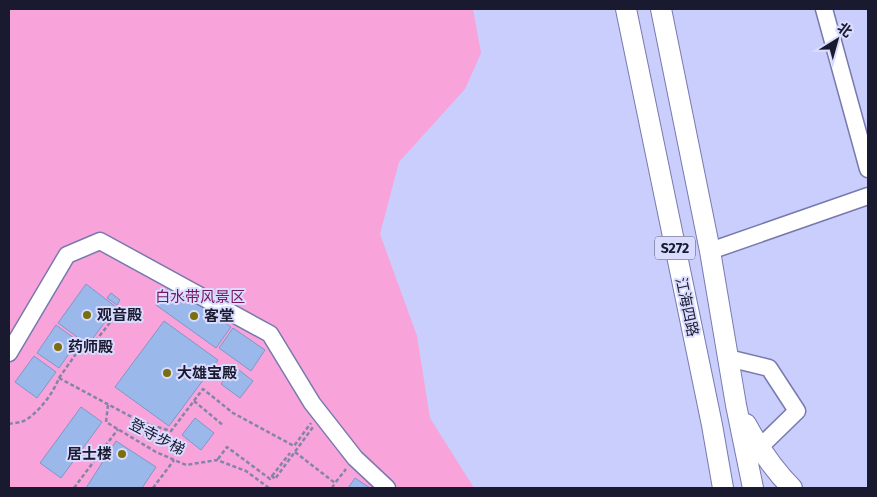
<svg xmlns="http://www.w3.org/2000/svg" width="877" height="497" font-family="'Fira Sans','Noto Sans SC',sans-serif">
  <rect width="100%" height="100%" fill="#cacefc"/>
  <!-- green -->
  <path fill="#f8a3d9" d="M9,9H473L481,53L465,89L399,162L380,234L417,336L430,418L474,488H9Z"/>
  <!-- building -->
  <path fill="#9bb8eb" stroke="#7c98c9" d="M86,284L116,307L88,345L58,323Z
    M171,284L231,327L216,348L156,305Z
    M111,293L120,300L117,305L107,298Z
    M164,321L218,360L169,426L115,387Z
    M56,325L78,341L59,368L37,353Z
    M233,328L265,350L251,371L219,348Z
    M34,356L56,372L37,398L15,382Z
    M234,366L253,381L240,398L221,384Z
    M81,407L102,422L61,478L40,463Z
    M195,418L214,433L201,450L182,435Z
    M116,441L156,467L142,488H86Z
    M355,478L370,488H348Z"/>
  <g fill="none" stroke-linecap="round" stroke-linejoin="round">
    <defs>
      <path id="minor" d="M824,9L868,169
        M710,251L868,196
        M9,353L67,255L100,241L270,334L312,403L355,458L387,488
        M728,358L769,368L797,411L759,448"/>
      <path id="major" d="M626,9L712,425L723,488
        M661,9L710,251L736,405L753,488
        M746,424C759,448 773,469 792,488"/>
    </defs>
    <!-- minor casing -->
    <use href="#minor" stroke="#787aaf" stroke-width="19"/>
    <!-- major casing -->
    <use href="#major" stroke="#787aaf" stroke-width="22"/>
    <!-- path -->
    <path stroke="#8285a8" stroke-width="2.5" stroke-dasharray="4 2.5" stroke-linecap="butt" d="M59,378L80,348L87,352L119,311
      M194,401L224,426
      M108,405L106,422L156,452L186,465L217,460L246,471L269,488
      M9,424C12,423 17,423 21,422C36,417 54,392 59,378L141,422L171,431L203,389L233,413L294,446L311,423
      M295,452L335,483L346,469
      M218,459L227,447L270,479L272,476L275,479L313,427
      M272,476L290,453
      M74,488L118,429
      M153,488L174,460
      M332,488L335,483"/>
    <!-- minor -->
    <use href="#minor" stroke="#fff" stroke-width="16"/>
    <!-- major -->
    <use href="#major" stroke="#fff" stroke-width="20"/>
  </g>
  <!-- markers -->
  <g fill="#7b6f0d" stroke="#d9dcff" stroke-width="2">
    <circle cx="87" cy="315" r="5"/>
    <circle cx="194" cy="316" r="5"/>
    <circle cx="58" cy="347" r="5"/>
    <circle cx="167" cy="373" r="5"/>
    <circle cx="122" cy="454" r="5"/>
  </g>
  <g text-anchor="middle" stroke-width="4" stroke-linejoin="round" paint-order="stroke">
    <!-- shield labels -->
    <rect fill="#d9dcff" stroke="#53546d" stroke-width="1" x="655" y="236.5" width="40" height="23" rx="4"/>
    <g font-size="14" font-weight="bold" fill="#191a2f">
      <text x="675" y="253">S272</text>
    </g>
    <!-- park labels -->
    <g font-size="15" fill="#75175c" stroke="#d9dcff">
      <text x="200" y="302">白水带风景区</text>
    </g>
    <!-- street labels -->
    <g font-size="15" fill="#191a2f" stroke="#d9dcff">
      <text transform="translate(687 307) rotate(78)" y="5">江海四路</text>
      <text transform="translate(157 437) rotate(28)" y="5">登寺步梯</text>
    </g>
    <!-- poi labels -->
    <g font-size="15" font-weight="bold" fill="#191a2f" stroke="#d9dcff" text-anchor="start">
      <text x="97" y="320">观音殿</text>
      <text x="204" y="321">客堂</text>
      <text x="68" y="352">药师殿</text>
      <text x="177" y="378">大雄宝殿</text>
      <text x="112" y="459" text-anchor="end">居士楼</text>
    </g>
  </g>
  <!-- border -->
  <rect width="877" height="497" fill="none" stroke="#191a2f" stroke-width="20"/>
  <!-- north arrow -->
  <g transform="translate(837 40) rotate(37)" stroke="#d9dcff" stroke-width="4" paint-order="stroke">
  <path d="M0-4L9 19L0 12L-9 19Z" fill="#191a2f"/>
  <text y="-8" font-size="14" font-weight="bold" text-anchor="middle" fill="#191a2f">北</text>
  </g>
</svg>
